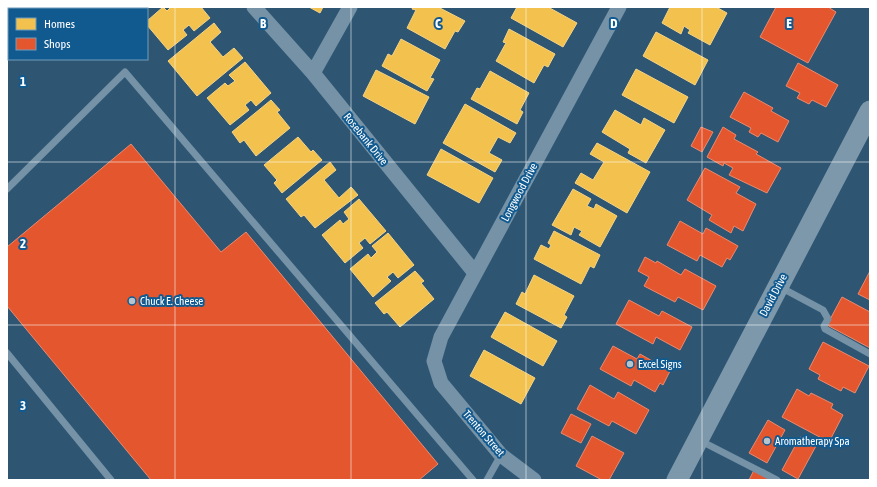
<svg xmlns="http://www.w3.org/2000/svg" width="877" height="487" font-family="'Asap Condensed',sans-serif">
  <rect width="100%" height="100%" fill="#2e5673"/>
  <!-- homes -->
  <path fill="#f2c14e" stroke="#f6d483" d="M7,7H18V9H9V21H7Z
    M163,7L167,11L171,7H201L210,18L194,31L189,25L183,30L187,35L168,50L147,25V21Z
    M309,7H323L320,13Z
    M413,7H438L465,21L458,32L455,31L445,49L407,28L416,10L412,9Z
    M517,7H548L577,23L563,47L511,18Z
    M670,7H716L727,13L710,45L688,33L690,30L684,26L681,34L662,23Z
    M214,23L221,32L210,42L223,57L234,48L243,58L197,96L168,61Z
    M509,29L555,54L548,67L544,65L534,83L496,61L506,43L503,42Z
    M656,32L708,60L695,85L643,56Z
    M401,39L440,60L430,78L434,79L427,91L382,66L388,54L392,56Z
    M245,62L271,93L256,106L251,100L245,105L249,110L230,125L207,98L225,83L228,86L235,81L229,75Z
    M636,69L688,97L674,123L622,95Z
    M376,70L429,97L415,124L363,96Z
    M490,71L529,93L520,110L523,112L517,124L471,99L477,88L480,89Z
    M271,100L280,110L277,112L290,128L256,156L244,140L240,143L232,132Z
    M465,104L516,133L510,143L498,137L489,153L502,160L495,172L443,143Z
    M615,110L641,125L644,118L665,130L646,163L628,153L630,149L602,132Z
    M298,137L311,152L313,150L322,160L282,193L274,183L277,180L264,165Z
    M597,143L650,172L627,213L575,183L581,173L593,180L604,162L590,154Z
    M441,149L493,178L479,203L427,175Z
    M330,162L336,170L324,180L339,198L351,187L358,195L315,228L304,215L301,217L286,199Z
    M573,189L591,199L587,206L594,209L596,204L617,216L600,247L579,235L582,231L574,227L571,235L552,225Z
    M359,199L386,231L370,244L365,238L359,243L363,248L345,263L322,235L340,220L343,224L349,219L344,212Z
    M554,231L600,255L594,268L590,266L581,284L534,259L541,245L549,249L551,245L548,243Z
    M388,233L414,265L398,278L393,272L387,277L391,281L373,297L350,269L368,254L371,258L377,252L372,246Z
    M415,271L424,281L421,283L434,299L400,327L387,312L384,314L375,303Z
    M534,275L574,296L564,315L567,317L561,328L516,304L522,292L525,294Z
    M505,312L557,341L543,366L491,337Z
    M484,350L535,378L521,404L470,376Z"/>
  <!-- shops -->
  <path fill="#e4572e" stroke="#ec896d" d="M776,7H828L836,12L808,63L760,37Z
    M798,63L838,85L826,107L812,100L809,104L797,98L800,93L786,86Z
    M744,92L773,108L771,111L789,121L778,142L761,133L758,137L749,132L751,128L730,117Z
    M701,127L713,132L702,152L691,146Z
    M723,127L736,135L734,139L758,152L756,154L781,168L767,193L729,175L733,168L724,163L723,166L707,157Z
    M131,144L221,252L246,232L438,464L419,480H151L7,306V247Z
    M705,168L740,187L736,193L756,204L743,231L734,226L731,233L709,220L712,215L687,200Z
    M680,221L703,234L706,228L738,246L730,260L727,258L722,267L700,255L697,261L667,245Z
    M645,257L656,263L657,261L681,275L685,269L716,286L703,310L678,297L675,302L644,286L649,277L638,271Z
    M870,271V300L858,294Z
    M842,297L870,312V348L827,325Z
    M629,300L659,316L662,311L692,327L680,350L656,337L653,344L616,324Z
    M823,342L869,366L855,393L843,387L841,391L818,379L820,375L809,369Z
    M613,346L637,359L640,354L670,371L663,385L660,383L655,392L634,380L631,386L600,369Z
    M590,385L614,399L618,392L649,410L636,434L612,421L609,426L577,409Z
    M797,389L809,396L811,393L833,404L831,408L843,415L829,442L782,417Z
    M571,414L591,424L581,443L561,433Z
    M768,420L785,430L767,463L749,453Z
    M592,436L624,453L609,480H602L576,466Z
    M800,437L816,446L798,479L782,470Z
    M754,470L772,480H749Z"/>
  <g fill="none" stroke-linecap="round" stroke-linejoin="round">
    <!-- lane -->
    <path stroke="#7592a6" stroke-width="7" d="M7,189L125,72L473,480
      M780,287L823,310L828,319L824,326L825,329L870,354
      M7,353L111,480
      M699,440L777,480
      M487,480L501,455"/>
    <!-- street -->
    <path stroke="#7592a6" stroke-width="15" d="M254,7L313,73L475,273
      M313,73L350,7
      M534,480L501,455L441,383L434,361L441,337L619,7"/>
    <!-- secondary -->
    <path stroke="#7e98ab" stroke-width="21" d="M677,480L870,111"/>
  </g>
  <!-- grid -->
  <path fill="none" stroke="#fff" stroke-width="1" stroke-opacity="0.55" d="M175,7V480M351,7V480M526,7V480M702,7V480M7,162H870M7,325H870"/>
  <!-- markers -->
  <g fill="#b6c4ce" stroke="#115a90" stroke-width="1.5">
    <circle cx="132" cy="301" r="4"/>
    <circle cx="630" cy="364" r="4"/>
    <circle cx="767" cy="441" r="4"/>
  </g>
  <g text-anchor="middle" stroke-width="4" stroke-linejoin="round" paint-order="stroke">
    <!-- street labels -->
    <g font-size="11" fill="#fff" stroke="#115a90">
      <text transform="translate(366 139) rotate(51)" y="4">Rosebank Drive</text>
      <text transform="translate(519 192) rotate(-62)" y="4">Longwood Drive</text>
      <text transform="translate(773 295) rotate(-62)" y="4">David Drive</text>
      <text transform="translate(484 433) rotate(49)" y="4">Trenton Street</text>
    </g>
    <!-- poi labels -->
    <g font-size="11" fill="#fff" stroke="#115a90" text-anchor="start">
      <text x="140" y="305">Chuck E. Cheese</text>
      <text x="638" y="368">Excel Signs</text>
      <text x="775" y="445">Aromatherapy Spa</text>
    </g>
  </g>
  <g font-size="13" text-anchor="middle" font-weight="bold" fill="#fff" stroke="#115a90" stroke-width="4" stroke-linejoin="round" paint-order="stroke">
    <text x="263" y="28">B</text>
    <text x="438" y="28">C</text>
    <text x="614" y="28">D</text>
    <text x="789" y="28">E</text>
    <text x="23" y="86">1</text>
    <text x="23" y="248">2</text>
    <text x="23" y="410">3</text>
  </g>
  <!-- border -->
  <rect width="877" height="487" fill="none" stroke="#ffffff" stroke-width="16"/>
  <!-- legend -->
  <rect x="8" y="8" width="140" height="52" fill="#115a90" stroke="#709cbc"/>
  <rect x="16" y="18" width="20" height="12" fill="#f2c14e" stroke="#709cbc"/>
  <text x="44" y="28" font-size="12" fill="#ffffff">Homes</text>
  <rect x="16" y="38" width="20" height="12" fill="#e4572e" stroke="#709cbc"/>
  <text x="44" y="48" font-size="12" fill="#ffffff">Shops</text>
</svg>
